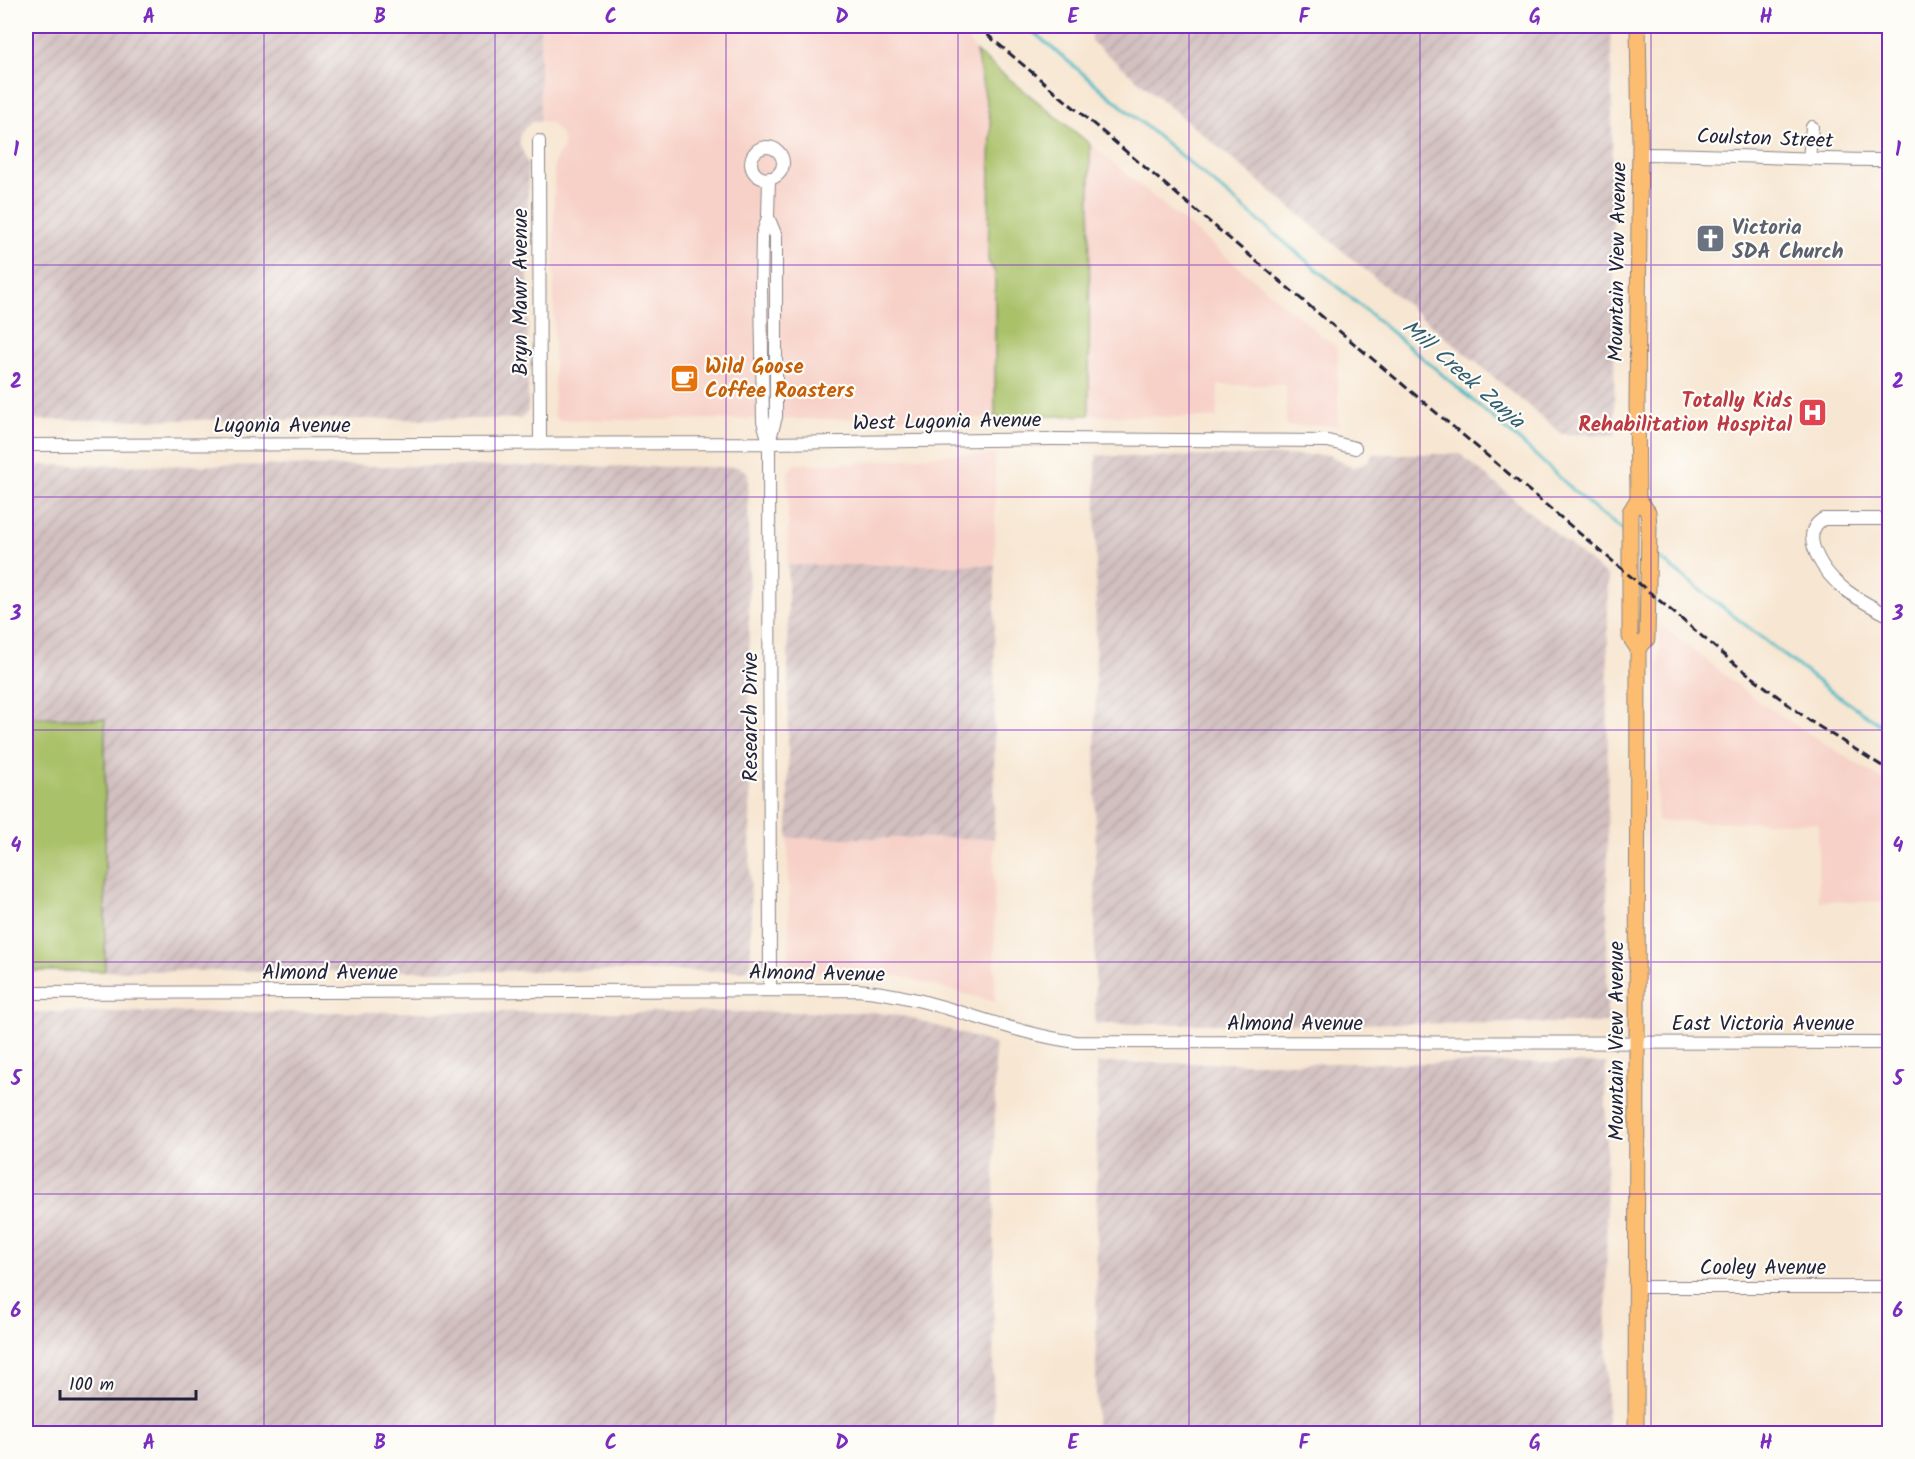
<svg xmlns="http://www.w3.org/2000/svg" width="1915" height="1459" font-family="Kalam,sans-serif">
  <defs>
    <pattern id="industrial-furrows" width="10" height="10" patternUnits="userSpaceOnUse" patternTransform="scale(1.5)"><rect width="10" height="10" fill="#d2bfc0"/><path d="M-1 1l2-2M0 10L10 0M9 11l2-2" fill="none" stroke="#b4a4a6"/></pattern>
  </defs>
  <rect width="100%" height="100%" fill="#fdfcf7"/>
  <filter id="ink" filterUnits="userSpaceOnUse"><feTurbulence type="fractalNoise" baseFrequency=".0167" numOctaves="2"/><feDisplacementMap in="SourceGraphic" scale="12" xChannelSelector="R" yChannelSelector="G"/><feConvolveMatrix kernelMatrix="1 2 1 2 8 2 1 2 1" color-interpolation-filters="sRGB"/></filter>
  <filter id="wash" filterUnits="userSpaceOnUse"><feTurbulence type="fractalNoise" baseFrequency=".008" numOctaves="4" result="noise"/><feDisplacementMap in="SourceGraphic" scale="24" xChannelSelector="R" yChannelSelector="G"/><feGaussianBlur stdDeviation="1.35" result="paint"/><feColorMatrix in="noise" values="0 0 0 0 0 0 0 0 0 0 0 0 0 0 0 0 0 1.4 0 .05"/><feComposite in="paint" operator="in"/></filter>
  <g filter="url(#wash)">
    <rect width="100%" height="100%" fill="#f7e6d1"/>
    <!-- built -->
    <path fill="#f7d1c8" d="M540,26H957L976,52L991,124L988,261L995,272V418L558,420L554,415V165L556,158L562,151L564,141L560,133L551,123L540,121Z
      M1090,144L1338,349V426H1286V385H1218L1217,418L1089,415Z
      M954,454L995,455V565H788V471L796,464L856,463Z
      M1660,624L1759,702L1889,784V902L1819,901L1818,823L1657,821Z
      M788,838H994L995,1002L903,977L858,972L796,973L789,965Z"/>
    <!-- industrial -->
    <path fill="url(#industrial-furrows)" d="M26,26H540V121L532,122L526,127L521,133L519,143L528,164V411L521,419L26,420Z
      M1091,26H1611L1615,435L1562,434L1091,41Z
      M1373,454H1460L1608,577L1607,1023L1095,1024L1096,455L1135,457L1329,455L1353,467L1364,464L1370,460Z
      M26,465L739,467L748,473L751,965L745,971H105V719L26,717Z
      M788,565H995L994,838H788Z
      M26,1012H872L908,1017L995,1044L993,1433H26Z
      M1097,1063H1606L1607,1433H1096Z"/>
    <!-- green -->
    <path fill="#a9c167" stroke="#667251" stroke-width="1.5" d="M976,52L1090,144L1089,415L995,418V272L988,261L991,124Z
      M26,717L105,719V971H26Z"/>
    <g fill="none" stroke-linecap="round" stroke-linejoin="round">
      <!-- stream -->
      <path stroke="#4bb9c5" stroke-width="3" d="M1026,26L1437,370L1521,442L1593,508L1625,532
        M1654,554L1825,687L1890,731"/>
    </g>
  </g>
  <g filter="url(#ink)">
    <g fill="none" stroke-linecap="round" stroke-linejoin="round">
      <defs>
        <path id="minor" d="M539,141L540,444
          M751 163a16 16 0 1 1 32 0a16 16 0 1 1-32 0Z
          M1639,154C1723,154 1806,160 1890,160
          M1809,159L1812,127
          M769,178L768,217L762,236L761,288L763,421L769,443L770,990
          M768,217L776,236V417L769,442
          M26,445L769,443L1053,439L1328,441L1355,448
          M1890,519H1823C1812,526 1810,536 1814,548C1826,583 1858,600 1890,616
          M26,993L856,990C933,995 1000,1032 1076,1042L1890,1043
          M1637,1287H1890"/>
        <path id="major" d="M1638,499L1648,512L1649,527L1647,639L1638,649
          M1636,1434L1638,649L1630,637V512L1638,499L1637,402L1640,140L1638,26"/>
      </defs>
      <!-- minor casing -->
      <use href="#minor" stroke="#8c8486" stroke-width="14"/>
      <!-- major casing -->
      <use href="#major" stroke="#8c8486" stroke-width="17"/>
      <!-- minor -->
      <use href="#minor" stroke="#fff" stroke-width="12"/>
      <!-- major -->
      <use href="#major" stroke="#fcbd6f" stroke-width="15"/>
      <!-- rail -->
      <path stroke="#22223b" stroke-width="3" stroke-dasharray="9 4.5" stroke-linecap="butt" d="M977,26L1730,660L1810,721L1890,771"/>
    </g>
  </g>
  <!-- grid -->
  <path fill="none" stroke="#7b2cbf" stroke-width="1.5" stroke-opacity="0.55" d="M264,26V1434M495,26V1434M726,26V1434M958,26V1434M1189,26V1434M1420,26V1434M1651,26V1434M26,265H1890M26,497H1890M26,730H1890M26,962H1890M26,1194H1890"/>
  <!-- icons -->
  <defs>
    <symbol id="church-square" viewBox="-11 -11 22 22"><rect x="-9" y="-9" width="18" height="18" rx="4" fill="#6b7280" stroke="#fdfcf7"/><path d="M-1.2-6h2.4v3.5h3.3v2.4h-3.3V6h-2.4V-.1h-3.3v-2.4h3.3Z" fill="#fff"/></symbol>
    <symbol id="cafe-square" viewBox="-11 -11 22 22"><rect x="-9" y="-9" width="18" height="18" rx="4" fill="#e8710a" stroke="#fdfcf7"/><path d="M-5.5-4.5H6V0H3Q3 3.5 0 3.5H-2.5Q-5.5 3.5-5.5 0ZM3-3.2v2h1.7v-2ZM-6 4.5H4V6H-6Z" fill="#fff"/></symbol>
    <symbol id="hospital-square" viewBox="-11 -11 22 22"><rect x="-9" y="-9" width="18" height="18" rx="4" fill="#e0444e" stroke="#fdfcf7"/><path d="M-5-5h3v3.5h4V-5h3V5h-3V1.5h-4V5h-3Z" fill="#fff"/></symbol>
  </defs>
  <g fill-rule="evenodd">
    <use href="#church-square" x="1694" y="222" width="33" height="33"/>
    <use href="#cafe-square" x="668" y="362" width="33" height="33"/>
    <use href="#hospital-square" x="1796" y="396" width="33" height="33"/>
  </g>
  <g text-anchor="middle" stroke-width="4.5" stroke-linejoin="round" paint-order="stroke">
    <!-- street labels -->
    <g font-size="21" fill="#22223b" stroke="#fdfcf7">
      <text transform="translate(1765 138) rotate(2)" y="7">Coulston Street</text>
      <text transform="translate(1617 262) rotate(-89)" y="7">Mountain View Avenue</text>
      <text transform="translate(520 292) rotate(-90)" y="7">Bryn Mawr Avenue</text>
      <text transform="translate(947 421) rotate(-1)" y="7">West Lugonia Avenue</text>
      <text x="282" y="432">Lugonia Avenue</text>
      <text transform="translate(750 717) rotate(-90)" y="7">Research Drive</text>
      <text x="330" y="979">Almond Avenue</text>
      <text transform="translate(817 973) rotate(1)" y="7">Almond Avenue</text>
      <text x="1295" y="1030">Almond Avenue</text>
      <text x="1763" y="1030">East Victoria Avenue</text>
      <text transform="translate(1616 1041) rotate(-90)" y="7">Mountain View Avenue</text>
      <text x="1763" y="1274">Cooley Avenue</text>
    </g>
    <!-- worship labels -->
    <g font-size="21" font-weight="bold" fill="#5b616d" stroke="#fdfcf7" text-anchor="start">
      <text x="1732" y="234">Victoria<tspan x="1732" dy="24">SDA Church</tspan></text>
    </g>
    <!-- food labels -->
    <g font-size="21" font-weight="bold" fill="#c56008" stroke="#fdfcf7" text-anchor="start">
      <text x="705" y="373">Wild Goose<tspan x="705" dy="24">Coffee Roasters</tspan></text>
    </g>
    <!-- health labels -->
    <g font-size="21" font-weight="bold" fill="#be3a42" stroke="#fdfcf7" text-anchor="end">
      <text x="1792" y="407">Totally Kids<tspan x="1792" dy="24">Rehabilitation Hospital</tspan></text>
    </g>
    <!-- water labels -->
    <g font-size="22" font-style="italic" fill="#325e72" stroke="#fdfcf7">
      <text transform="translate(1464 373) rotate(41)" y="8">Mill Creek Zanja</text>
    </g>
  </g>
  <!-- margin -->
  <rect width="1915" height="1459" fill="none" stroke="#fdfcf7" stroke-width="66"/>
  <!-- scale -->
  <path d="M60 1390v9h136v-9" fill="none" stroke="#22223b" stroke-width="3"/>
  <text x="69" y="1390" font-size="18" fill="#22223b" stroke="#fdfcf7" stroke-width="4.5" paint-order="stroke">100 m</text>
  <rect x="33" y="33" width="1849" height="1393" fill="none" stroke="#7b2cbf" stroke-width="2"/>
  <g font-size="20" text-anchor="middle" font-weight="bold" fill="#7b2cbf">
    <text x="149" y="23">A</text>
    <text x="380" y="23">B</text>
    <text x="611" y="23">C</text>
    <text x="842" y="23">D</text>
    <text x="1073" y="23">E</text>
    <text x="1304" y="23">F</text>
    <text x="1535" y="23">G</text>
    <text x="1766" y="23">H</text>
    <text x="16" y="156">1</text>
    <text x="1898" y="156">1</text>
    <text x="16" y="388">2</text>
    <text x="1898" y="388">2</text>
    <text x="16" y="620">3</text>
    <text x="1898" y="620">3</text>
    <text x="16" y="852">4</text>
    <text x="1898" y="852">4</text>
    <text x="16" y="1085">5</text>
    <text x="1898" y="1085">5</text>
    <text x="16" y="1317">6</text>
    <text x="1898" y="1317">6</text>
    <text x="149" y="1449">A</text>
    <text x="380" y="1449">B</text>
    <text x="611" y="1449">C</text>
    <text x="842" y="1449">D</text>
    <text x="1073" y="1449">E</text>
    <text x="1304" y="1449">F</text>
    <text x="1535" y="1449">G</text>
    <text x="1766" y="1449">H</text>
  </g>
</svg>
